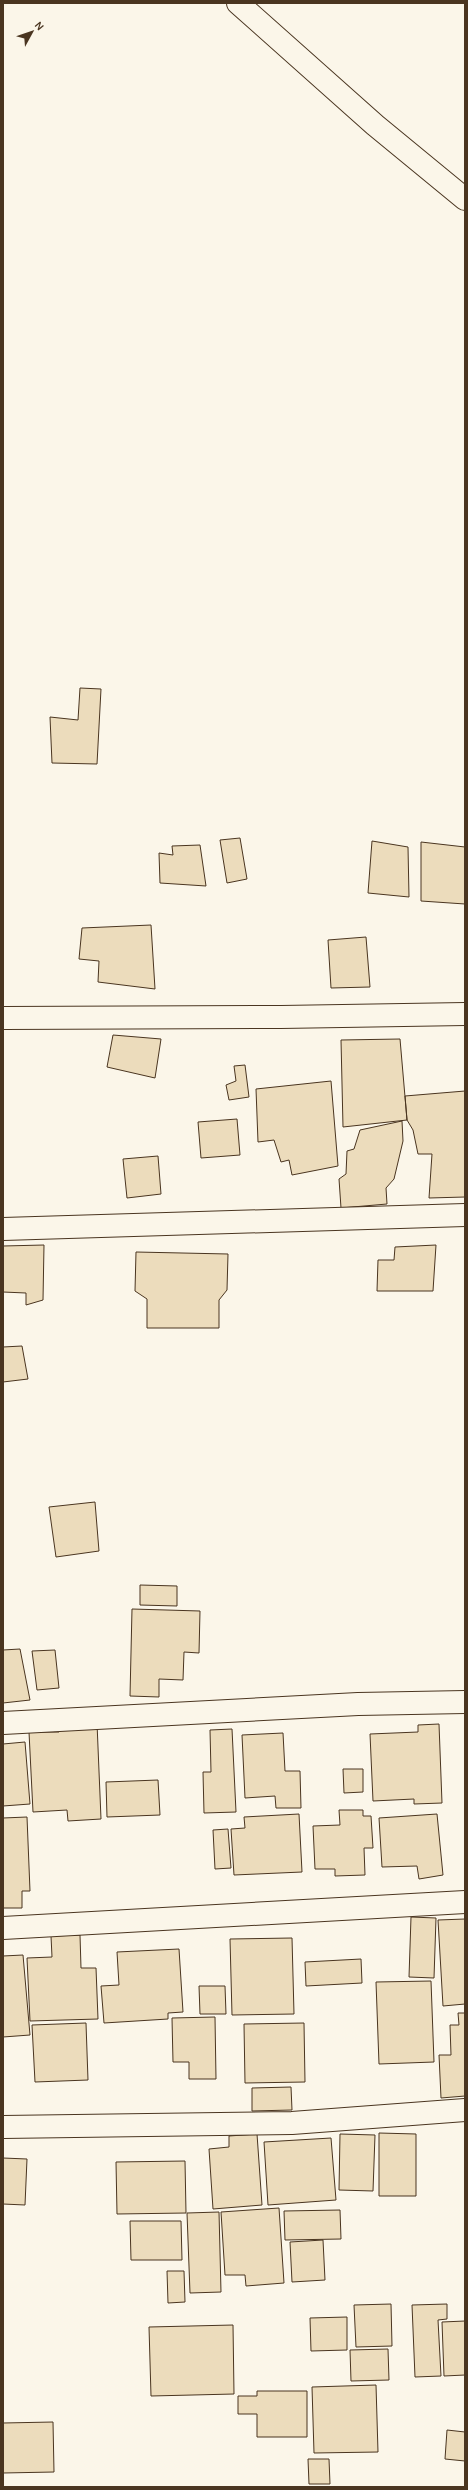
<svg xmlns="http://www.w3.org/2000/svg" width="468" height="2490" font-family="Karla,sans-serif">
  <rect width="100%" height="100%" fill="#fbf6e9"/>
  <!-- building -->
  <path fill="#ecdcbc" stroke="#4a3520" d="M80,688L101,689L97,764L52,763L50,717L78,720Z
    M240,838L247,879L227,883L220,840Z
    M372,841L408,847L409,897L368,893Z
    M421,842L465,847V904L421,901Z
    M200,845L206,886L160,883L159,853L173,855L172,846Z
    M151,925L155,989L98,982L99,961L79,959L82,928Z
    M366,937L370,987L331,988L328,940Z
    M113,1035L161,1039L155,1078L107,1067Z
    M400,1039L407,1120L343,1127L341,1040Z
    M245,1065L249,1097L229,1100L226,1085L236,1081L234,1066Z
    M331,1081L338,1166L292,1175L289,1160L281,1162L274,1140L258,1142L256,1089Z
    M465,1091V1197L429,1198L432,1154H418L413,1130L407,1120L405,1096Z
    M237,1119L240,1155L201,1158L198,1122Z
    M402,1121L403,1141L394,1179L386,1188L387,1204L341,1208L339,1179L346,1174L347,1151L354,1149L360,1130Z
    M158,1156L161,1194L127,1198L123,1159Z
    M44,1245L43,1300L26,1305V1293L3,1292V1246Z
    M436,1245L433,1291H377L378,1260H394L395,1247Z
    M136,1252L228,1254L227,1290L219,1300V1328H147V1299L135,1291Z
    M22,1346L28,1379L3,1382V1347Z
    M95,1502L99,1551L56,1557L49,1507Z
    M140,1585L177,1586V1606L140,1605Z
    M132,1609L200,1611L199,1653L184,1652L183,1680L159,1679V1697L130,1696Z
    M20,1649L30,1700L3,1703V1650Z
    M55,1650L59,1688L37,1690L32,1651Z
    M97,1723L101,1819L68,1821L67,1810L33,1812L29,1732H59L58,1725Z
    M439,1724L442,1803L414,1804V1799L373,1801L370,1734L418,1732V1725Z
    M232,1729L236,1812L204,1813L203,1772H211L210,1730Z
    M283,1733L285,1771H300L301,1808H276L275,1796L245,1798L242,1735Z
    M25,1742L30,1804L3,1806V1744Z
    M343,1769H363V1792L344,1793Z
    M158,1780L160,1815L107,1817L106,1782Z
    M339,1810H363V1816H371L373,1848H364L365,1875L335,1876V1869H315L313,1826L340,1825Z
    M299,1814L302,1872L234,1875L231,1829L245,1828L244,1817Z
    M437,1814L443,1875L419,1879L417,1866L382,1867L379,1818Z
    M27,1817L30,1891H22V1908H3V1818Z
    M228,1829L231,1868L215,1869L213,1830Z
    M411,1917L436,1918L434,1978L409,1977Z
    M465,1919V2004L443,2006L438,1920Z
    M80,1935L81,1968H96L98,2019L30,2021L27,1958L52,1957L51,1936Z
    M292,1938L294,2014L232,2015L230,1939Z
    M179,1949L183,2012L168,2013V2019L104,2023L101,1986L119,1985L117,1952Z
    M23,1955L30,2035L3,2037V1956Z
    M361,1959L362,1983L306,1986L305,1962Z
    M431,1981L434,2062L379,2064L376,1982Z
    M199,1986H225L226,2014H200Z
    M458,2013H465V2096L441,2098L439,2055H451L450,2025H459Z
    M215,2017L216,2079H189V2062H173L172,2018Z
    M86,2023L88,2080L35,2082L32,2025Z
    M304,2023L305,2082L245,2083L244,2024Z
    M291,2087L292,2110L252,2111V2088Z
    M379,2133L416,2134V2196H379Z
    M257,2134L262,2205L213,2209L209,2149L229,2147V2136Z
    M340,2134L375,2135L373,2191L339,2190Z
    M331,2138L336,2200L268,2205L264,2142Z
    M3,2158L27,2159L25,2205L3,2204Z
    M185,2161L186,2213L117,2214L116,2162Z
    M279,2208L284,2283L246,2286L245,2275H225L221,2212Z
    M340,2210L341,2239L285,2240L284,2211Z
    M219,2212L221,2292L190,2293L187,2213Z
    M130,2221H181L182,2260H131Z
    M323,2240L325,2280L292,2282L290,2242Z
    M167,2271H184L185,2302L168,2303Z
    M391,2304L392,2346L356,2347L354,2305Z
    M447,2304V2319L438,2320L441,2376L415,2377L412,2305Z
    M347,2317V2350L311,2351L310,2318Z
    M465,2321V2375L444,2376L442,2322Z
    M233,2325L234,2394L151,2396L149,2327Z
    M388,2349L389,2380L351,2381L350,2350Z
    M376,2385L378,2452L314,2453L312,2387Z
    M257,2391H307V2437H257V2414H238V2396H257Z
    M53,2422L54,2472L3,2473V2423Z
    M447,2430L465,2432V2461L445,2459Z
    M308,2459H329L330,2484H309Z"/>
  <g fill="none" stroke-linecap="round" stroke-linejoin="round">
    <defs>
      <path id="minor" d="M238,3L375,125L465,199
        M3,1018L281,1017L465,1014
        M3,1229L465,1215
        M3,1723L358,1704L465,1702
        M3,1928L465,1902
        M3,2127L292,2123L465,2110"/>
    </defs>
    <!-- minor casing -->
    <use href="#minor" stroke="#4a3520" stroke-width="24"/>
    <!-- minor -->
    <use href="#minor" stroke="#fbf6e9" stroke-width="22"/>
  </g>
  <!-- border -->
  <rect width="468" height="2490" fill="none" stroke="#4a3520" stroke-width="8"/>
  <!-- north arrow -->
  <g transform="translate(32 32) rotate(50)" stroke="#fbf6e9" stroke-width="3" paint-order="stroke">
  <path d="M0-3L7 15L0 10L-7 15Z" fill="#4a3520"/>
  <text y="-6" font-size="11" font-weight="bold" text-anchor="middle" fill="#4a3520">N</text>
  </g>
</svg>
